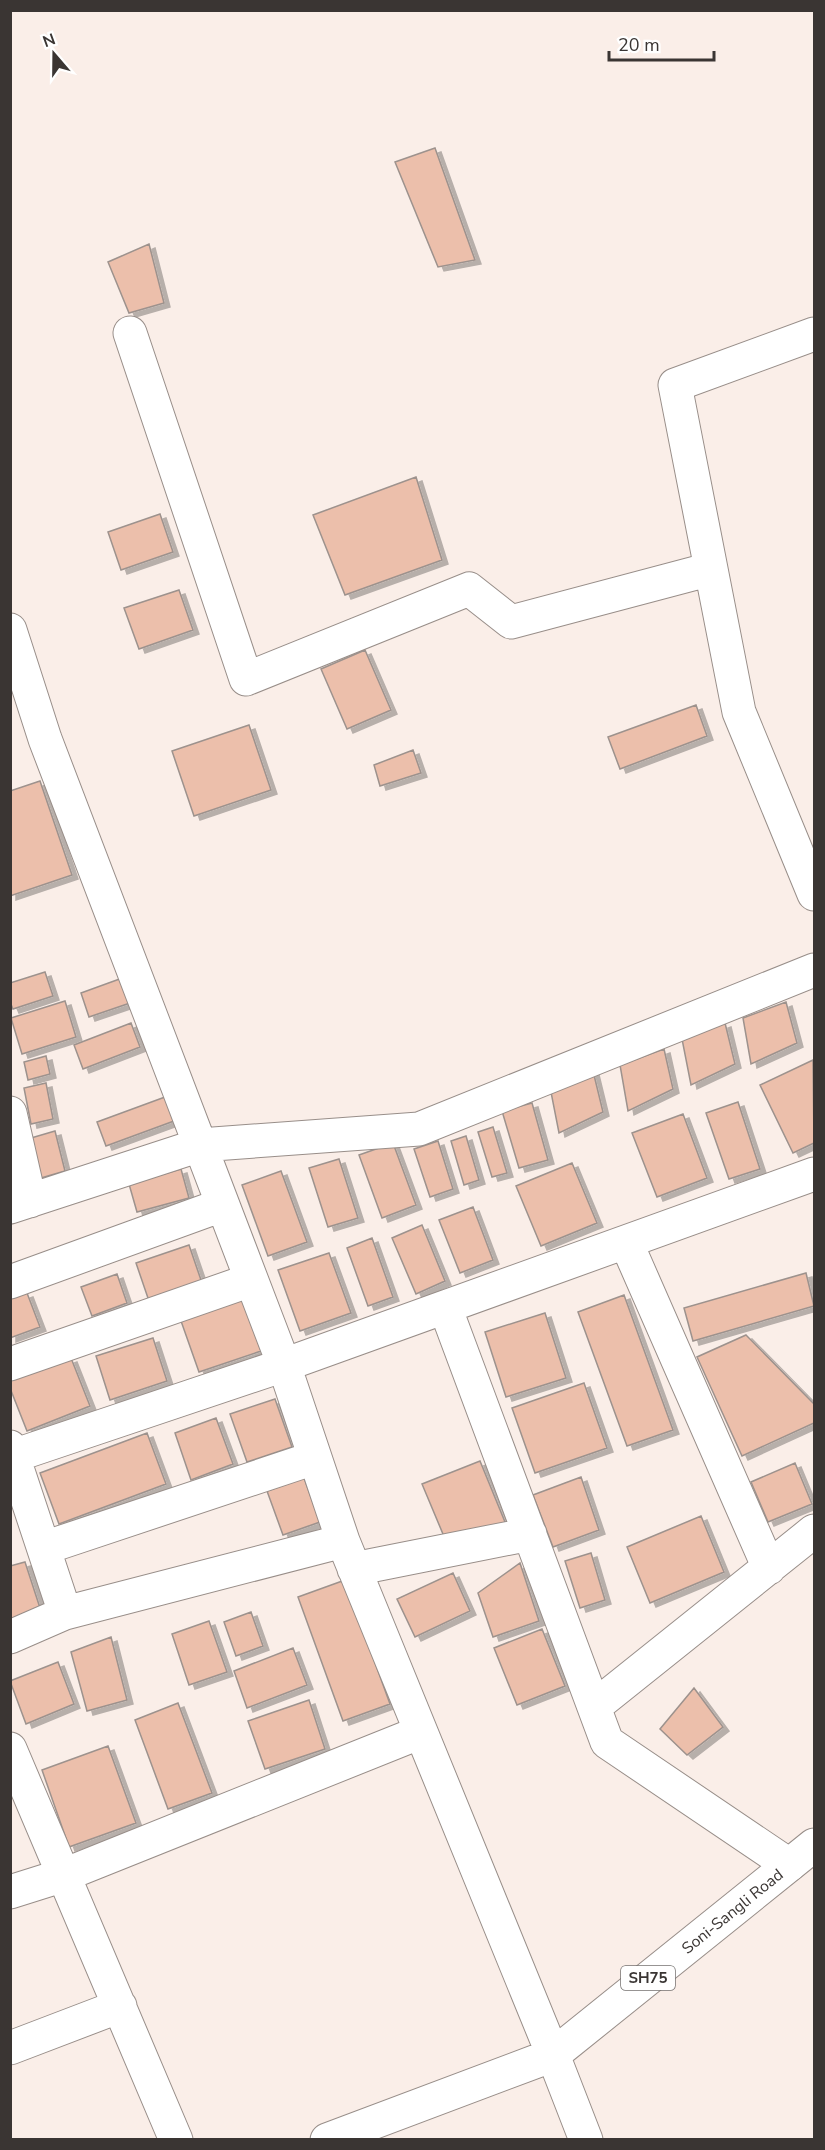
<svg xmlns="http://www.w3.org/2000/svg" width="825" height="2150" font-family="'Nunito Sans',sans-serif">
  <defs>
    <filter id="shadow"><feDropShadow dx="6" dy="4" stdDeviation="0" flood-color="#0004"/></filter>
  </defs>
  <rect width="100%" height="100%" fill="#faeee8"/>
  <!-- building -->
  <path fill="#ecbfab" stroke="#9d928d" stroke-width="1.5" filter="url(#shadow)" d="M435,148L475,260L438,267L395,162Z
    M149,244L164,303L129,313L108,262Z
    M416,477L442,560L345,595L313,515Z
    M160,514L173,552L121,570L108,532Z
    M179,590L193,630L139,649L124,608Z
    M365,650L391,710L347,729L321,669Z
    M696,705L707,736L620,769L608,737Z
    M249,725L271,790L194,816L172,751Z
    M413,750L421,773L380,786L374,765Z
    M40,781L72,875L10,896V791Z
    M45,972L53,996L13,1009L10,1002V983Z
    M125,977L133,1002L89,1017L81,993Z
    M65,1001L76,1037L22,1054L11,1018Z
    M786,1002L797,1043L751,1064L743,1018Z
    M131,1023L140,1047L83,1069L74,1045Z
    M725,1023L735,1064L691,1085L682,1039Z
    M664,1049L673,1089L628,1111L620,1065Z
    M46,1056L50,1074L28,1080L24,1062Z
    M813,1060L814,1143L793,1153L760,1085Z
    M593,1071L603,1112L559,1133L550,1087Z
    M46,1083L53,1119L31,1124L24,1088Z
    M165,1097L174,1121L106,1146L97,1122Z
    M738,1102L760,1169L729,1179L706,1113Z
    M532,1103L548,1160L519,1168L502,1111Z
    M683,1114L707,1178L657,1197L632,1133Z
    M493,1127L507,1173L492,1177L478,1132Z
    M55,1131L65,1171L41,1178L31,1138Z
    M466,1136L479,1180L464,1185L451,1141Z
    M438,1141L453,1189L430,1197L414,1149Z
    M393,1143L416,1205L382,1218L359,1155Z
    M339,1159L358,1218L328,1227L309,1168Z
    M572,1163L597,1223L541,1246L516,1186Z
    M181,1169L189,1198L137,1212L129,1184Z
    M281,1171L307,1242L268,1256L242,1185Z
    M473,1207L493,1260L460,1273L439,1220Z
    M422,1225L445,1281L416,1294L392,1238Z
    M372,1238L393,1297L368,1306L347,1248Z
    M189,1245L202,1283L149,1301L136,1263Z
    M329,1253L351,1313L300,1331L278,1270Z
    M806,1273L814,1306L693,1341L684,1308Z
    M117,1274L127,1303L92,1316L81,1287Z
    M27,1293L40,1327L10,1338V1299Z
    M624,1295L673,1430L627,1446L578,1312Z
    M243,1299L261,1351L199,1372L181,1321Z
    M545,1313L566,1378L506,1397L485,1332Z
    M746,1335L814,1404V1423L742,1456L697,1357Z
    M153,1338L167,1381L110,1400L96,1356Z
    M71,1358L90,1406L27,1431L10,1388V1381Z
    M584,1383L607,1448L535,1473L512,1408Z
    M275,1399L292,1447L247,1462L230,1414Z
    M216,1418L233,1464L191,1480L175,1433Z
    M147,1433L166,1484L59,1524L40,1473Z
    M480,1461L505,1522L448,1546L422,1484Z
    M795,1463L812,1504L768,1522L751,1482Z
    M581,1477L599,1530L553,1547L533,1495Z
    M304,1478L320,1522L283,1535L267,1491Z
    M701,1516L724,1572L650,1603L627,1547Z
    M591,1553L605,1600L580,1608L565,1561Z
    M25,1562L41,1611L10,1621V1566Z
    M520,1563L539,1621L493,1637L478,1593Z
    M453,1573L470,1611L415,1637L397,1599Z
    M345,1580L390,1704L343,1721L298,1597Z
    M251,1612L263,1646L236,1656L224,1622Z
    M209,1621L227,1672L189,1685L172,1634Z
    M542,1629L565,1686L517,1705L494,1648Z
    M111,1637L127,1700L87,1711L71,1652Z
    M293,1648L307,1685L247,1708L234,1671Z
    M58,1662L74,1704L26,1724L10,1681Z
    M694,1688L723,1727L687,1755L660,1729Z
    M309,1700L325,1749L265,1769L248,1721Z
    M178,1703L212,1793L168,1809L135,1720Z
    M108,1746L136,1823L69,1847L42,1770Z"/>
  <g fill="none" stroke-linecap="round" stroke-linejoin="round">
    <defs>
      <path id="minor" d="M130,333L246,679L469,589L511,622L711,569
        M814,334L675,385L739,712L814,894
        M10,630L45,739L284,1365L13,1456
        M10,1113L30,1201
        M10,1207L200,1145L419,1129L814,970
        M626,1242L769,1568
        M10,1282L222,1205
        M445,1307L607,1742L789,1865
        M10,1364L251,1280
        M10,1447L65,1613
        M343,1541L284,1365L814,1174
        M44,1548L314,1458
        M354,1569L530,1534
        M10,1637L65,1613L343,1541L553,2055L327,2140
        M594,1707L814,1531
        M10,1749L176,2140
        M10,1892L64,1875L421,1732
        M10,2048L120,2006"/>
      <g id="major">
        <path id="s1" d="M586,2140L553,2055L814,1845"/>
      </g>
    </defs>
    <!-- minor casing -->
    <use href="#minor" stroke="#988e89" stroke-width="35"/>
    <!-- major casing -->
    <use href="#major" stroke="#988e89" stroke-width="35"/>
    <!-- minor -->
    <use href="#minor" stroke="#fff" stroke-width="33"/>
    <!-- major -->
    <use href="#major" stroke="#fff" stroke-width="33"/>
  </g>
  <g text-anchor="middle" stroke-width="6" stroke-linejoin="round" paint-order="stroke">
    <!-- shield labels -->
    <rect fill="#fff" stroke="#757270" stroke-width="1.5" x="621" y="1966" width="54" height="24" rx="4.5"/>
    <g font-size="15" font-weight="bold" fill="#3a3533">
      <text x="648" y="1983">SH75</text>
    </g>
    <!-- street labels -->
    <g font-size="16" fill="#3a3533" stroke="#fff">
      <text dy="6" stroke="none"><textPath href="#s1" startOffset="321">Soni-Sangli Road</textPath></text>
    </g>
  </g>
  <!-- border -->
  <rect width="825" height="2150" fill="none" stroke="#3a3533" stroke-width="24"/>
  <!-- north arrow -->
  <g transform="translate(54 54) rotate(340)" stroke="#ffffff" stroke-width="4.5" paint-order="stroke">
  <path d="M0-4.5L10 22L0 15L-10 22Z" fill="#3a3533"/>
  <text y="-9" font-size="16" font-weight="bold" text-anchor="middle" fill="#3a3533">N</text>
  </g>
  <!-- scale -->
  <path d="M609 51v9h105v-9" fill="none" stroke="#3a3533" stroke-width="3"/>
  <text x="618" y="51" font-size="18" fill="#3a3533" stroke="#ffffff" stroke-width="4.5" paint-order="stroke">20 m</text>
</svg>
